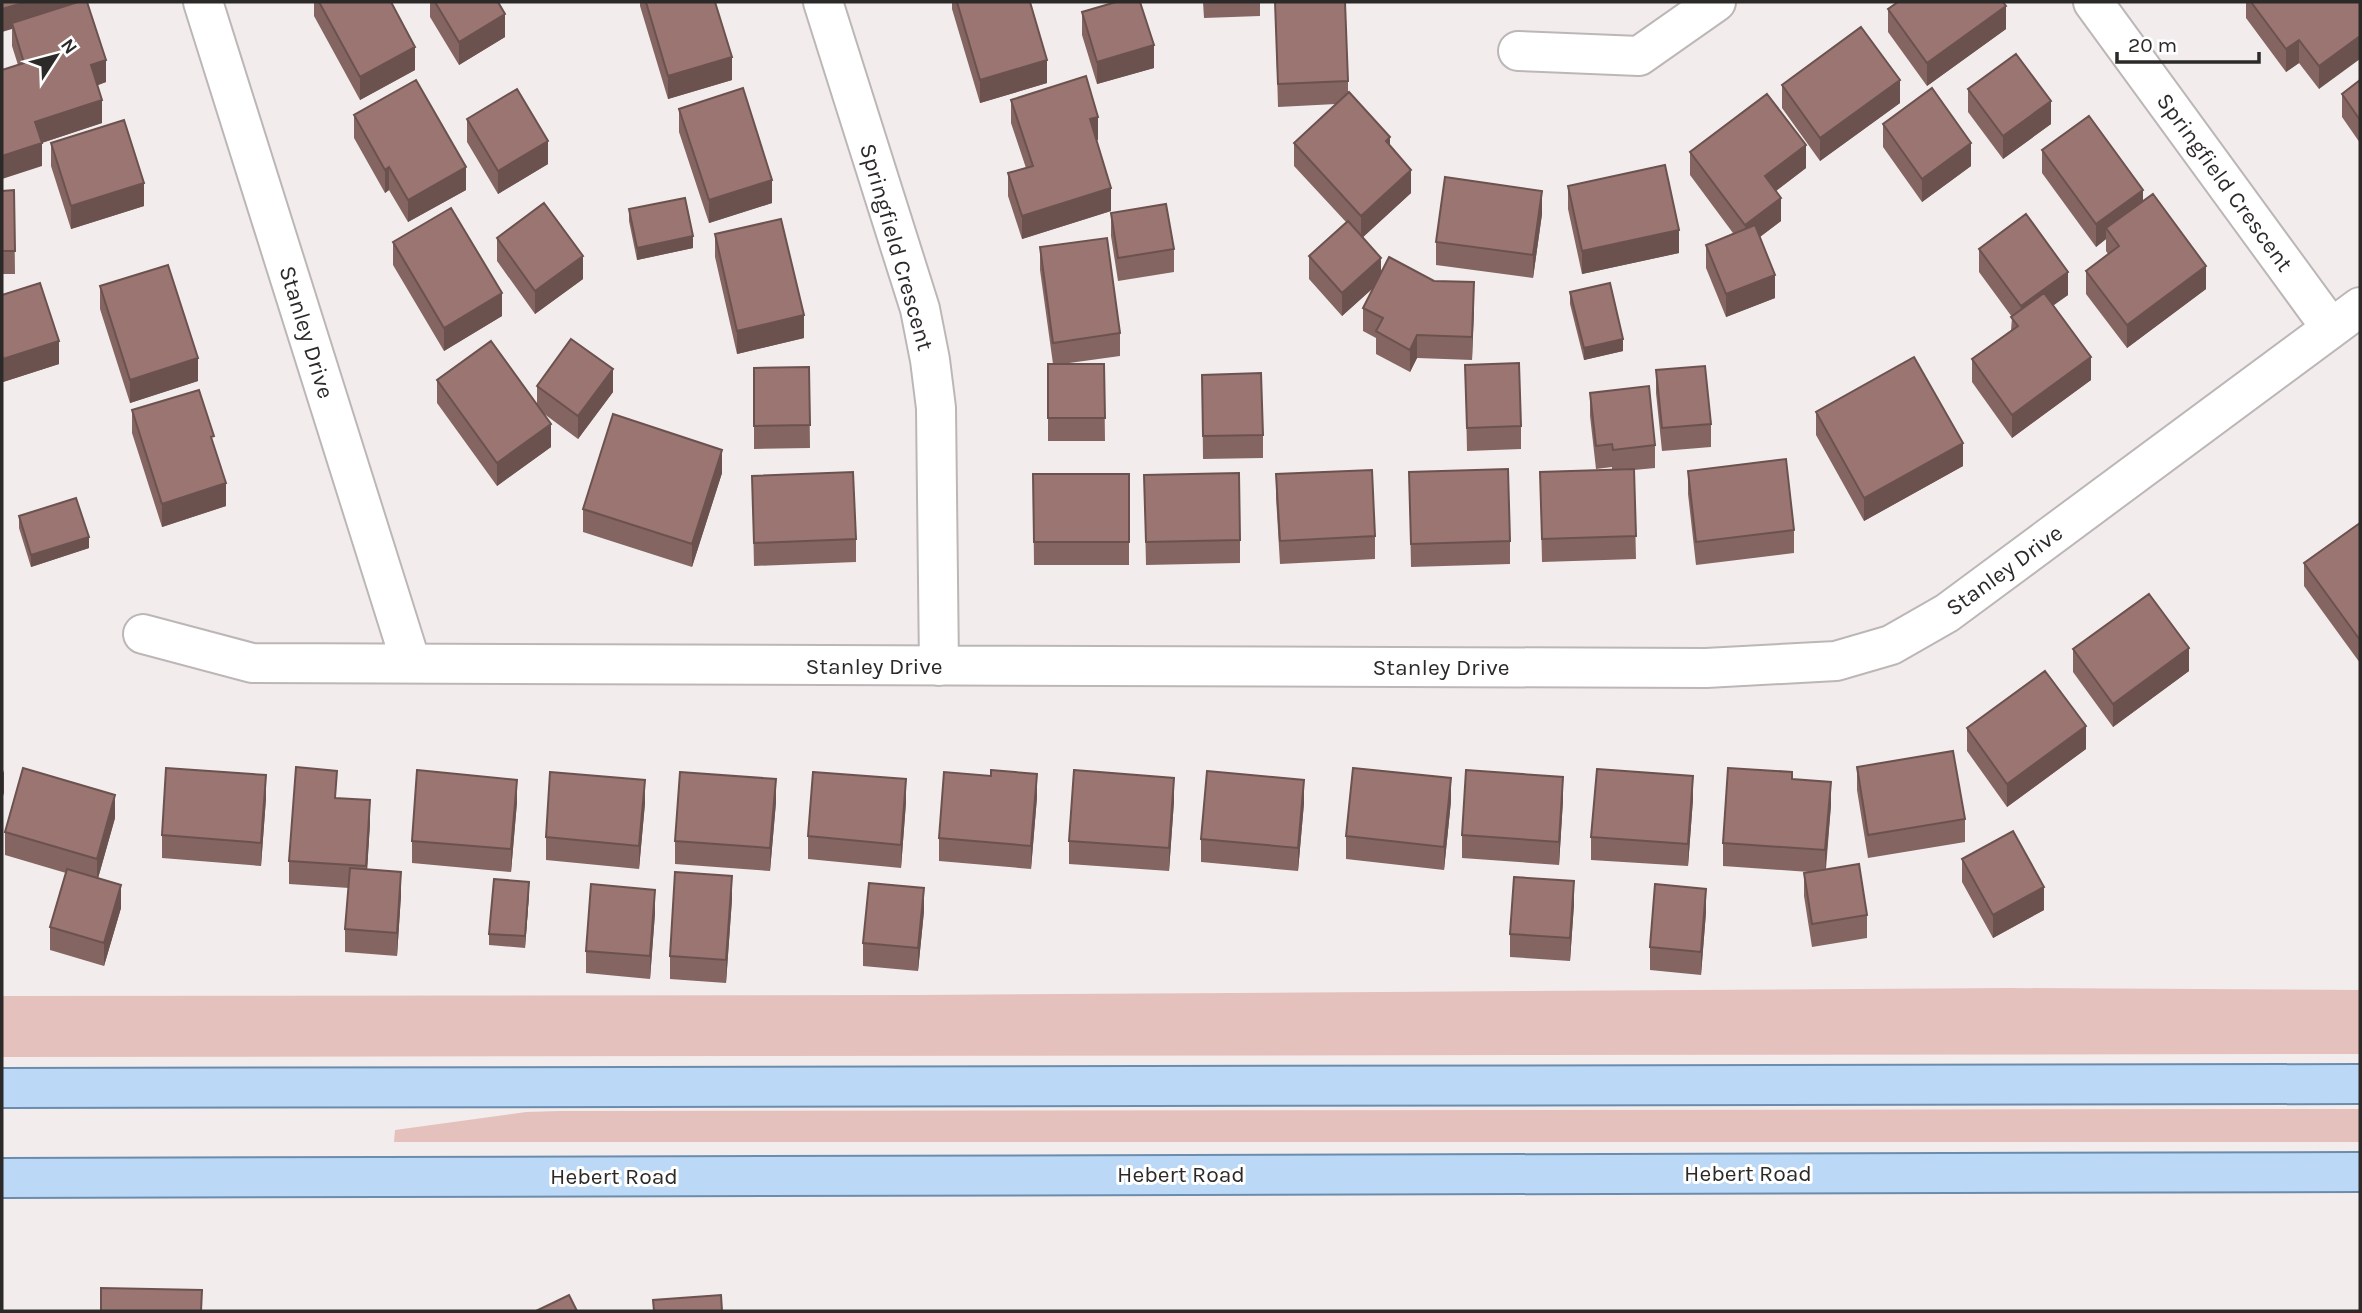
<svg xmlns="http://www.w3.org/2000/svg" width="2362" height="1313" font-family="Karla,sans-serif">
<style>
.green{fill:#e5c1bd}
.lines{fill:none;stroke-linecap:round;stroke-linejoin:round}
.minor-casing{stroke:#bcb7b6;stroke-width:42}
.major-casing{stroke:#6b8cac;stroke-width:42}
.minor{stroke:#fff;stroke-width:38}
.major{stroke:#bbd9f7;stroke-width:38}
.wall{fill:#846561}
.shaded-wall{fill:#6c524f}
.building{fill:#9a7571;stroke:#6c524f;stroke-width:2}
.labels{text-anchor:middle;stroke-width:6;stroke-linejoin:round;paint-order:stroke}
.street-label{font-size:23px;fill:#2c2a29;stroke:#fff}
</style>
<rect width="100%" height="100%" fill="#f2edec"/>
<path class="green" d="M2011,988L2360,990V1054L2,1057V996L918,995Z
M2360,1109V1142H394L395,1130L526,1112L559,1111Z"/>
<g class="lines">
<defs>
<path id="minor" d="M203,2L411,663
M823,2L920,309L930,360L936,408L939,666
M2093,2L2331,328
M1518,51L1639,56L1716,2
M143,634L252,663L1706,668L1836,661L1891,645L1947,613L2360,307"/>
<path id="major" d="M2,1088L2360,1084
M2,1178L2360,1172"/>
</defs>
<use href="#minor" class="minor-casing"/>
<use href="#major" class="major-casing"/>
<use href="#minor" class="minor"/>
<use href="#major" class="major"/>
</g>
<path class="wall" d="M2,2L106,82L97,85L102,123L42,143V166L18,65L12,46V29Z
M314,2H391L415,70L360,100L314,16Z
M430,2H498L505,37L459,65L430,17Z
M640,2H715L732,80L668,99L640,6Z
M952,2H1030L1047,83L980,103L952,9Z
M1203,2H1260V16L1204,18Z
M1275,2L1348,81V93L1390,147L1411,193L1363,237L1381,272L1474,305L1472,360L1417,358L1410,372L1376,354V338L1363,331V308L1373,288L1342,316L1309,279V256L1346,222L1294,166V143L1336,104L1278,107Z
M2246,2H2360L2319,89L2299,63L2286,72L2246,18Z
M1888,9L2006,29L1927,86L1888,32Z
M1082,12L1154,68L1097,84L1082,35Z
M2360,80V143L2342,117V94Z
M1782,85L1900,103L1820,161L1782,108Z
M1968,89L2051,124L2003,159L1968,112Z
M1011,100L1098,140H1097L1111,211L1022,239L1008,196V173L1026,168L1011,123Z
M679,109L772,203L709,223L679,132Z
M354,115L466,190L408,222L389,190L385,193L354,138Z
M467,119L548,164L498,194L467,142Z
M1883,124L1971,166L1922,202L1883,147Z
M51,143L144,206L71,229L51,166Z
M2042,150L2143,201L2206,289L2127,348L2086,294V271L2108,254L2106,251V239L2096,247L2042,173Z
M1690,152L1806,168L1776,191L1781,221L1760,237L1775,298L1726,317L1706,268V245L1733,233L1690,175Z
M1568,186L1679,253L1582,274L1568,209Z
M14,190L15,274H2V191Z
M629,209L693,248L637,260L629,221Z
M1111,213L1174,249V272L1118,281L1111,236Z
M1542,214L1533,278L1436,265V242Z
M715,234L804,338L737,354L715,257Z
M497,238L583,279L535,314L497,261Z
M393,242L502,316L444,351L393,265Z
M1040,247L1120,333V356L1062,364H1104L1105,441H1048V364H1053L1040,270Z
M1979,249L2068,295L2053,305L2091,380L2012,438L1972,382V359L2011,331L2012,317L1979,272Z
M100,286L198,381L130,403L100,309Z
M1570,292L1623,351L1584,360L1570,304Z
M2,295L59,364L3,382L2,378Z
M1465,365L1521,426V449L1467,451Z
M809,367L810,448L754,449V368Z
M1656,370L1711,424V447L1662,451L1656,393Z
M1202,375L1263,435V458L1203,459Z
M437,380L537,405V386L613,392L578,439L543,413L551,447L497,486L437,403Z
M1590,393L1655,445V468L1634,470L1636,559L1542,562L1540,472L1612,470V467L1596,469L1590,416Z
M132,410L214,445L226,506L162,527L132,433Z
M1816,412L1963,466L1864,521L1816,435Z
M1688,471L1794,530V553L1696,565L1688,494Z
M1409,472L1510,541V564L1411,567Z
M722,473L692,567L583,532V509Z
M1033,474H1129V565H1034Z
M1276,474L1375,536V559L1280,564L1276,497Z
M1144,475L1240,540V563L1146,565Z
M752,476L856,539V562L754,566Z
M19,516L89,548L31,567L19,528Z
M2360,523V663L2304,586V563Z
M2073,649L2189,671L2113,727L2073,672Z
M1967,728L2086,749L2007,807L1967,751Z
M1857,767L1965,819V842L1868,858L1857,790Z
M1792,780L1831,805L1826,869L1867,915V938L1812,947L1804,896V873L1809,872L1723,866V843Z
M1037,797L1031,869L939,861V838Z
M266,798L261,866L162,858V835Z
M337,798L370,823L367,869L401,895L397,956L345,952V929L349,888L289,884V861Z
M1693,799L1688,866L1591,860V837Z
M1563,800L1559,865L1462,858V835Z
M1174,801L1169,871L1069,864V841Z
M1451,801L1444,870L1346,859V836Z
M517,802L511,872L412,863V841Z
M776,802L770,871L675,864V841Z
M906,802L901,868L808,859V836Z
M645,803L639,869L546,860V837Z
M1304,803L1298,871L1201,862V839Z
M115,818L98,878L121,908L104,966L50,950V927L66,873L5,855V832Z
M1962,859L2044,910L1993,938L1962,882Z
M529,894L525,948L489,945V934Z
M732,899L726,983L670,979V956Z
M1574,904L1570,961L1510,957V934Z
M924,911L918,971L863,966V943Z
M1706,912L1701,975L1650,970V947Z
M655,913L650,979L586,973V951Z"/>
<path class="shaded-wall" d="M26,2H80L12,23V29L2,32V9Z
M2006,6V29L1927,86V63Z
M505,14V37L459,65V42Z
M2360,36V59L2319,89V66Z
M2299,40V63L2286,72V49Z
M1154,45V68L1097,84V62Z
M415,47V70L360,100V77Z
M732,57V80L668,99V76Z
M106,60V82L91,88V65Z
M1047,60V83L980,103V80Z
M1900,80V103L1820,161V138Z
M102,100V123L35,145V122Z
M2051,101V124L2003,159V136Z
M1098,117V140L1090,142V119Z
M1390,137V160L1386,141Z
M548,141V164L498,194V171Z
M42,143V166L2,179V156Z
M1971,143V166L1922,202V179Z
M1806,145V168L1765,199V176Z
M389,167V190L385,193V170Z
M466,167V190L408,222V200Z
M1411,170V193L1361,239V216Z
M772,180V203L709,223V200Z
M144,183V206L71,229V206Z
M1111,188V211L1022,239V216Z
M2143,190V213L2106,228V239L2096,247V224Z
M1542,191V214L1533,278V255Z
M1781,198V221L1745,248V225Z
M1679,230V253L1582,274V251Z
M693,236V248L637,260V248Z
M583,256V279L535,314V291Z
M1381,258V281L1342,316V293Z
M2206,266V289L2127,348V325Z
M2068,272V295L2021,329V306Z
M1775,275V298L1726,317V294Z
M1474,282V305L1472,360V337Z
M502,293V316L444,351V328Z
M804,315V338L737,354V331Z
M1417,335V358L1410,372V350Z
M1623,339V351L1584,360V348Z
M59,341V364L3,382V359Z
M2091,357V380L2012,438V415Z
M198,358V381L130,403V380Z
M613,369V392L578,439V416Z
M551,424V447L497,486V463Z
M1963,443V466L1864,521V498Z
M722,450V473L692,567V544Z
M226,483V506L162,527V504Z
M89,537V548L31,567V555Z
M2189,648V671L2113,727V704Z
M2086,726V749L2007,807V784Z
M4,770V793L2,799V776Z
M1037,774V797L1031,869V846Z
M266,775V798L261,866V843Z
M1693,776V799L1688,866V844Z
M1563,777V800L1559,865V842Z
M1174,778V801L1169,871V848Z
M1451,778V801L1444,870V847Z
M776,779V802L770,871V848Z
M906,779V802L901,868V845Z
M517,780V802L511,872V849Z
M645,780V803L639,869V846Z
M1304,780V803L1298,871V848Z
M1831,782V805L1825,873V850Z
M115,795V818L97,882V859Z
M370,800V823L366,889V866Z
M401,872V895L397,956V933Z
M732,876V899L726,983V960Z
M1574,881V904L1570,961V938Z
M529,882V894L525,948V936Z
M121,885V908L104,966V943Z
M2044,887V910L1993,938V915Z
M924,888V911L918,971V948Z
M1706,889V912L1701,975V952Z
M655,890V913L650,979V956Z"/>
<path class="building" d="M2,2H26L2,9Z
M78,2H87L106,60L91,65L102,100L35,122L42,143L2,156V70L24,63L12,23Z
M319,2H391L415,47L360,77Z
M435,2H498L505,14L459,42Z
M646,2H715L732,57L668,76Z
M957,2H1030L1047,60L980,80Z
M1116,2H1140L1154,45L1097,62L1082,12Z
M1275,2H1345L1348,81L1278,84Z
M1898,2H2003L2006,6L1927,63L1888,9Z
M2251,2H2360V36L2319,66L2299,40L2286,49Z
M1861,27L1900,80L1820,138L1782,85Z
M2016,54L2051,101L2003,136L1968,89Z
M1086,76L1098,117L1090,119L1111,188L1022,216L1008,173L1033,166L1011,100Z
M416,80L466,167L408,200L389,167L385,170L354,115Z
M2360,80V120L2342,94Z
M743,88L772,180L709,200L679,109Z
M1932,88L1971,143L1922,179L1883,124Z
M517,89L548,141L498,171L467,119Z
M1349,92L1390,137L1386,141L1411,170L1361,216L1294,143Z
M1767,94L1806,145L1765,176L1781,198L1745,225L1690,152Z
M2089,116L2143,190L2096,224L2042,150Z
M124,120L144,183L71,206L51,143Z
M1665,165L1679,230L1582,251L1568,186Z
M1445,177L1542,191L1533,255L1436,242Z
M14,190L15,251H2V191Z
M2153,194L2206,266L2127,325L2086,271L2119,246L2106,228Z
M685,198L693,236L637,248L629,209Z
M544,203L583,256L535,291L497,238Z
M1166,204L1174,249L1118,258L1111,213Z
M451,208L502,293L444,328L393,242Z
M2026,214L2068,272L2021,306L1979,249Z
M781,219L804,315L737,331L715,234Z
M1348,221L1381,258L1342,293L1309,256Z
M1755,225L1775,275L1726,294L1706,245Z
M1107,238L1120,333L1053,343L1040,247Z
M1389,257L1434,281L1474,282L1472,337L1417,335L1410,350L1376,331L1383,318L1363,308Z
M168,265L198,358L130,380L100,286Z
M40,283L59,341L3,359L2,355V295Z
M1610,283L1623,339L1584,348L1570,292Z
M2044,293L2091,357L2012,415L1972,359L2018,326L2011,317Z
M571,339L613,369L578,416L537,386Z
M491,341L551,424L497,463L437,380Z
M1914,357L1963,443L1864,498L1816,412Z
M1519,363L1521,426L1467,428L1465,365Z
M1048,364H1104L1105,418H1048Z
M1705,366L1711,424L1662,428L1656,370Z
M809,367L810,425L754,426V368Z
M1261,373L1263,435L1203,436L1202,375Z
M1649,386L1655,445L1613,450L1612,444L1596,446L1590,393Z
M199,390L214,436L211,437L226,483L162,504L132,410Z
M613,414L722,450L692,544L583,509Z
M1786,459L1794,530L1696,542L1688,471Z
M1508,469L1510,541L1411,544L1409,472Z
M1634,469L1636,536L1542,539L1540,472Z
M1372,470L1375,536L1280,541L1276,474Z
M853,472L856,539L754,543L752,476Z
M1239,473L1240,540L1146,542L1144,475Z
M1033,474H1129V542H1034Z
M76,498L89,537L31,555L19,516Z
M2360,523V640L2304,563Z
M2149,594L2189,648L2113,704L2073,649Z
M2045,671L2086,726L2007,784L1967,728Z
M1953,751L1965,819L1868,835L1857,767Z
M296,767L337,771L335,798L370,800L366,866L289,861Z
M23,768L115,795L97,859L5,832Z
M166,768L266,775L261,843L162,835Z
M1353,768L1451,778L1444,847L1346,836Z
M1728,768L1792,772V779L1831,782L1825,850L1723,843Z
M1597,769L1693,776L1688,844L1591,837Z
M417,770L517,780L511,849L412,841Z
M991,770L1037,774L1031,846L939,838L944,772L991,776Z
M1074,770L1174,778L1169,848L1069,841Z
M1466,770L1563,777L1559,842L1462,835Z
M1207,771L1304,780L1298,848L1201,839Z
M550,772L645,780L639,846L546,837Z
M680,772L776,779L770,848L675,841Z
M813,772L906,779L901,845L808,836Z
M2013,831L2044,887L1993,915L1962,859Z
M1859,864L1867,915L1812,924L1804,873Z
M350,868L401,872L397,933L345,929Z
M67,869L121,885L104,943L50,927Z
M675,872L732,876L726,960L670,956Z
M1514,877L1574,881L1570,938L1510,934Z
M494,879L529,882L525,936L489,934Z
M869,883L924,888L918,948L863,943Z
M591,884L655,890L650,956L586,951Z
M1655,884L1706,889L1701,952L1650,947Z
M101,1288L202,1290L201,1311H101Z
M569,1295L577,1311H536Z
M721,1295L722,1311H654L653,1300Z"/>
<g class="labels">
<g class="street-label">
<text transform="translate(2225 182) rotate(54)" y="8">Springfield Crescent</text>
<text transform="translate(897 247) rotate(74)" y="8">Springfield Crescent</text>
<text transform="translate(307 332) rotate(73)" y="8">Stanley Drive</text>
<text transform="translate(2004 570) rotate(-36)" y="8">Stanley Drive</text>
<text x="874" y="674">Stanley Drive</text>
<text x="1441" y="675">Stanley Drive</text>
<text x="1748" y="1181">Hebert Road</text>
<text x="1181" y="1182">Hebert Road</text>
<text x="614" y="1184">Hebert Road</text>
</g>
</g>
<rect width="2362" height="1313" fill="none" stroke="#2c2a29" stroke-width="7"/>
<g transform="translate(56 56) rotate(54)" stroke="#ffffff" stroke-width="5" paint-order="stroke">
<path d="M0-5L12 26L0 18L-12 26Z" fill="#2c2a29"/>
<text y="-10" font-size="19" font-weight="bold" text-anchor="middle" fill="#2c2a29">N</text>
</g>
<path d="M2117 52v10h142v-10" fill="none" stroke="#2c2a29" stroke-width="3.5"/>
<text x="2128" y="52" font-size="21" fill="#2c2a29" stroke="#ffffff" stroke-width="5" paint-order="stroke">20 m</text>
</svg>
